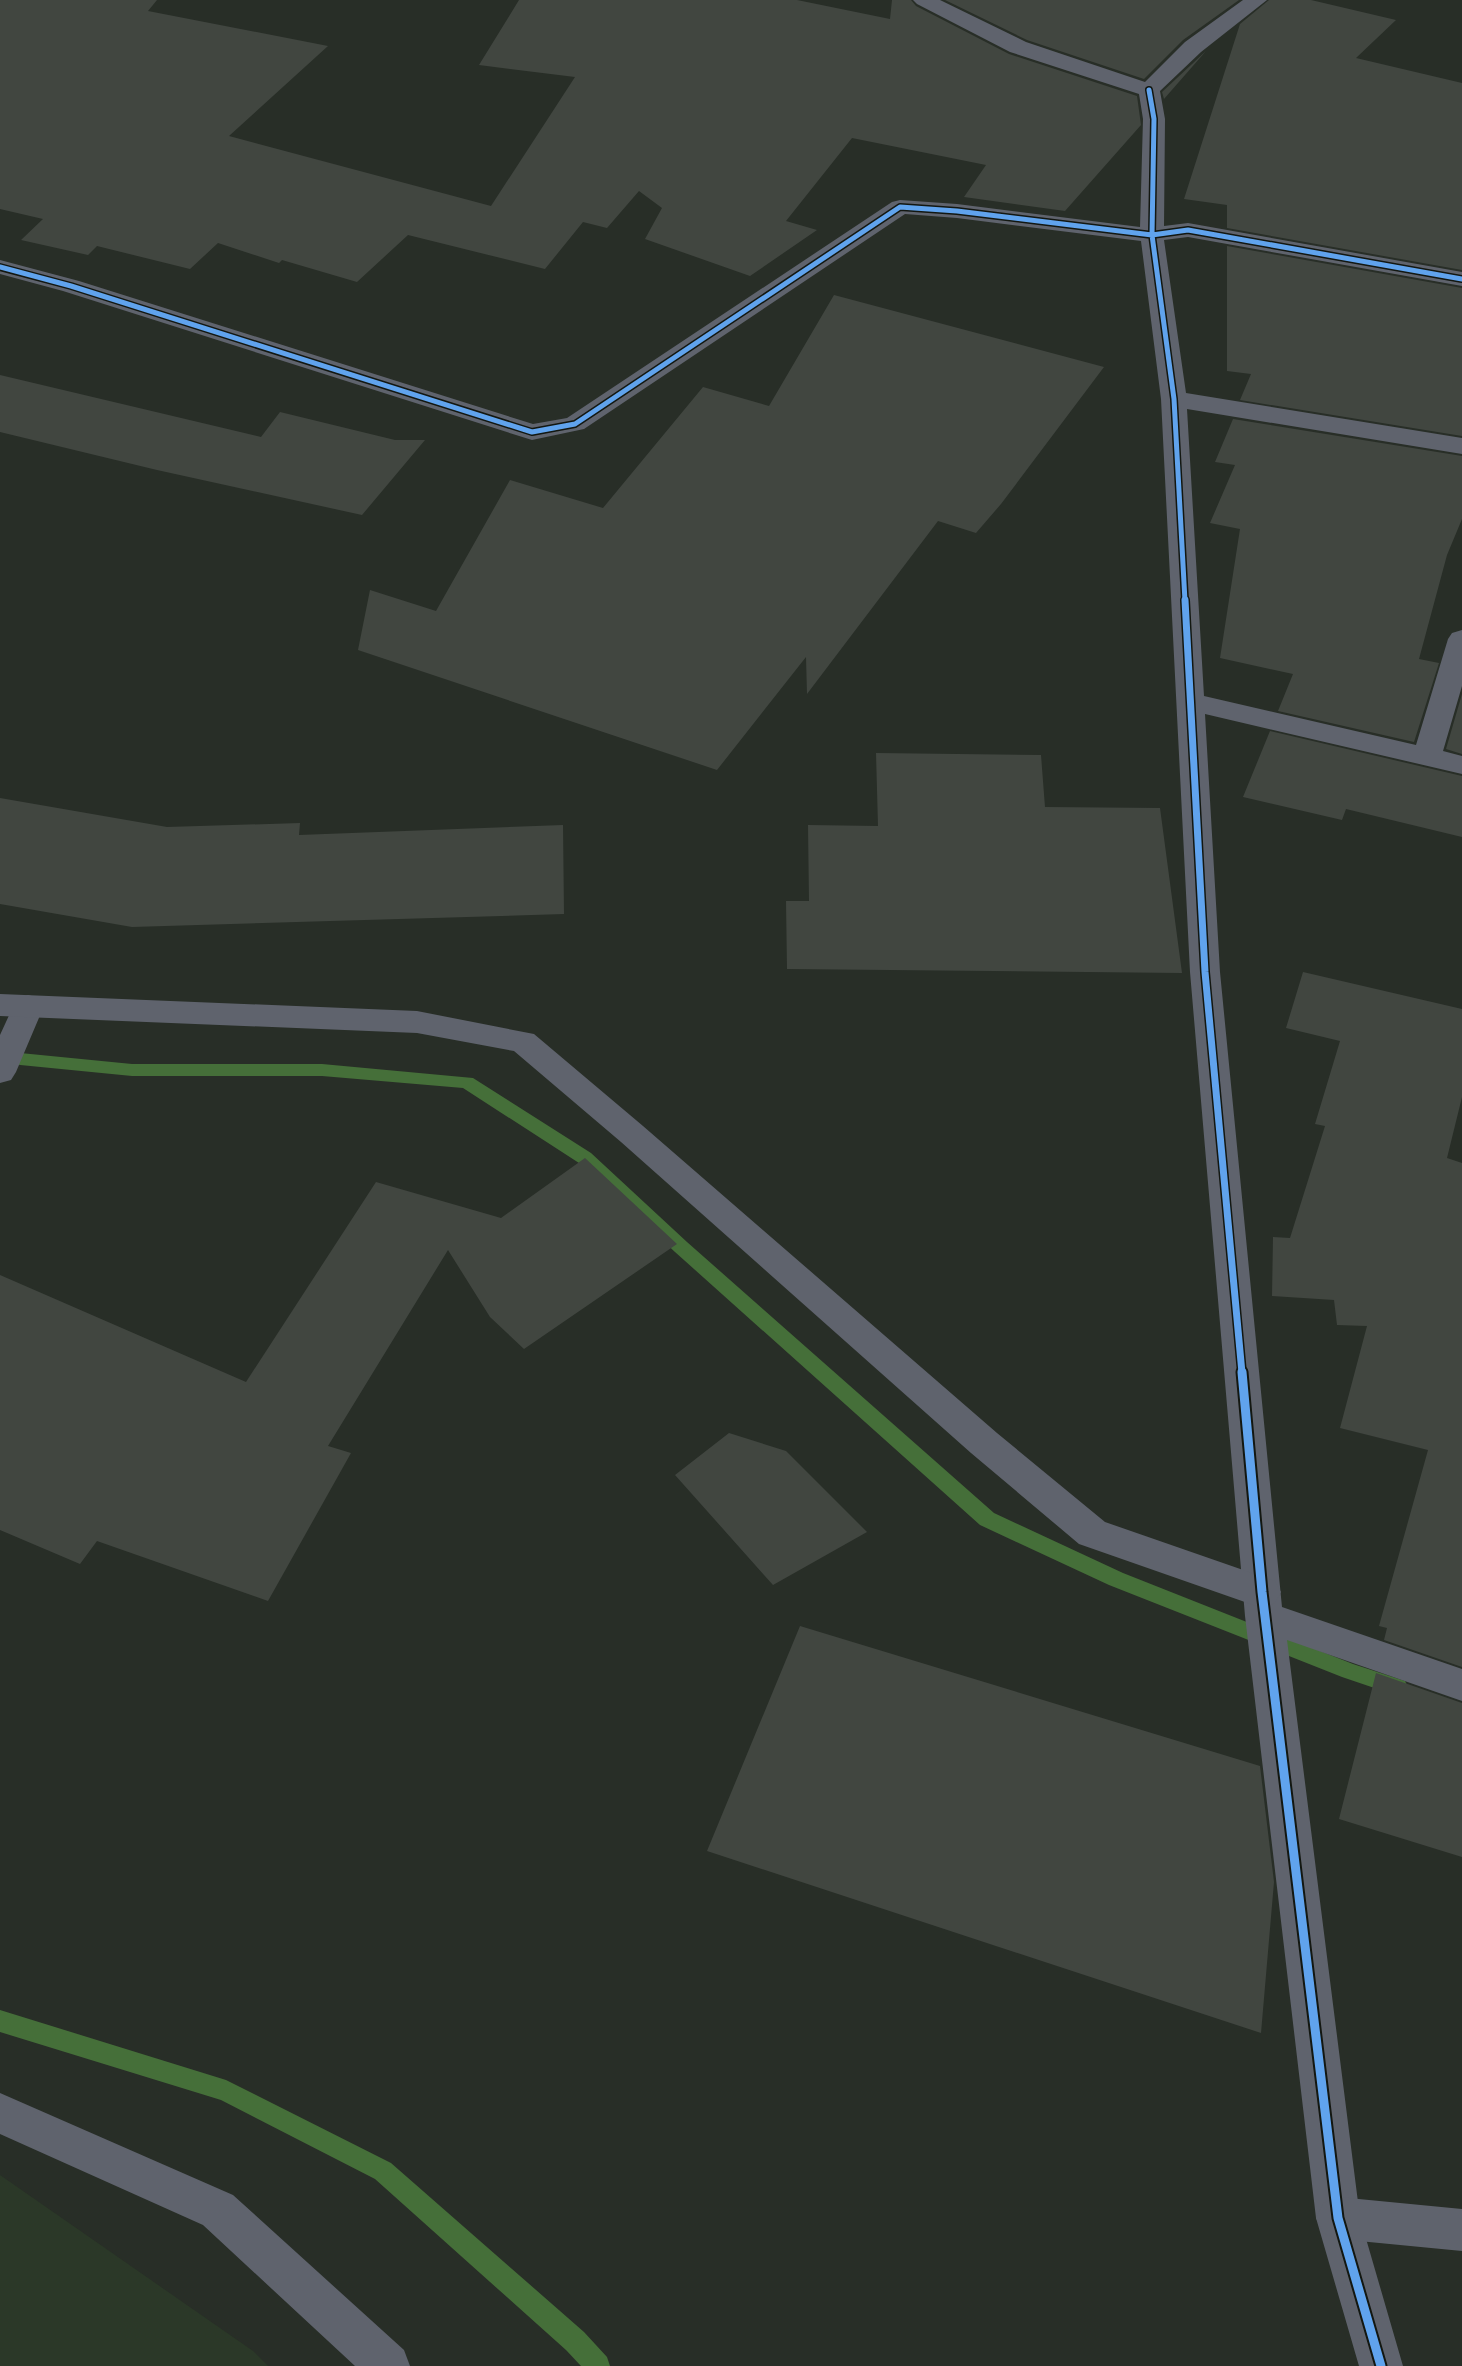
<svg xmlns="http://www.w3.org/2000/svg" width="1462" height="2366" font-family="Rubik,sans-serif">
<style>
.built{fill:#2b3828}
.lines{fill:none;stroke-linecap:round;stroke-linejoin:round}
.stream{fill:#456f39;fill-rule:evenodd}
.building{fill:#414640}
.minor{fill:#5f636d;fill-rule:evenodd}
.tertiary{fill:#5f636d;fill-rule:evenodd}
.cycleway-far2-casing{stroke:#131711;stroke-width:8}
.cycleway-far1-casing{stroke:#131711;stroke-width:10}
.cycleway-casing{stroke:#131711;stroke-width:13}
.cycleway-far2{stroke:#60a3ed;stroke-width:5}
.cycleway-far1{stroke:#60a3ed;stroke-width:7}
.cycleway{stroke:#60a3ed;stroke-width:9}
</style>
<rect width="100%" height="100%" fill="#282e27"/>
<path class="built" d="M0,2175L253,2351L268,2366H0Z"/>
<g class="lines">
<path class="stream" d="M0,1051L132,1064H322L473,1078L591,1153L687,1242L994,1513L1123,1573L1353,1664L1405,1681L1408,1687L1405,1693L1398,1696L1342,1677L1109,1585L980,1525L675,1252L579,1163L463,1088L322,1076H132L0,1063Z
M0,2010L226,2080L391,2163L584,2332L607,2357L610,2366H581L566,2350L375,2179L221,2100L0,2032Z"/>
</g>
<path class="building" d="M0,0H157L148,11L328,46L229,136L491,206L575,77L479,65L519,0H797L890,19L892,0H911L916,6L1009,54L1137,96L1141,125L1065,211L964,197L986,165L852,138L786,221L817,230L750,276L645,239L662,208L639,191L607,228L583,222L545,269L408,235L357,282L282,260L279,263L218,243L190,269L97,246L88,255L21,240L43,219L0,209Z
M945,0H1239L1183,40L1144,79L1027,40Z
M1269,0H1311L1396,20L1356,58L1462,83V270L1227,228V205L1184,199L1240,24Z
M1206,51L1164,99L1162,92Z
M1227,246L1462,288V436L1240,400L1251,374L1227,371Z
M834,295L1104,367L1001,504L976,533L938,521L807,694L806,657L717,770L358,650L370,590L436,611L510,480L603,508L703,387L769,406Z
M0,375L261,437L280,412L395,440H425L362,515L157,470L0,432Z
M1233,419L1462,456V519L1447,555L1419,659L1439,663L1414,742L1278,711L1293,674L1220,658L1240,529L1210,523L1235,465L1215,462Z
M1462,694V754L1446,749Z
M1270,731L1462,776V837L1346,809L1342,820L1243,797Z
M876,753L1041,755L1045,807L1160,808L1182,973L787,969L786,901H809L808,825L878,826Z
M0,798L167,827L300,823L299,835L563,825L564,914L132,927L0,904Z
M1303,972L1462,1009V1097L1447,1158L1462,1163V1667L1384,1640L1387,1628L1379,1626L1428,1450L1340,1428L1367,1326L1337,1325L1334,1300L1272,1296L1273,1237L1290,1238L1325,1126L1315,1124L1340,1041L1286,1028Z
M585,1158L677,1244L524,1349L490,1317L448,1250L328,1446L351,1453L268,1601L97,1541L80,1564L0,1530V1275L246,1382L376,1182L501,1218Z
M729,1433L786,1451L867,1532L773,1585L675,1475Z
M800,1626L1260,1766L1274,1882L1261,2033L707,1851Z
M1376,1673L1462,1703V1857L1339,1819Z"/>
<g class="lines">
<path class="minor" d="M913,0H940L1026,42L1145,82L1185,42L1243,0H1267L1201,52L1160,91L1165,119L1164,226L1188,223L1462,272V286L1188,237L1164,240L1186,393L1462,438V454L1187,409L1204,696L1416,745L1448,639L1452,633L1462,630V686L1443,751L1462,756V774L1205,714L1220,972L1282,1607L1462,1669V1701L1287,1640L1360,2218L1403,2366H1359L1316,2218L1245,1616L1190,972L1161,399L1141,241L957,218L905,214L584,429L532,440L63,291L0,274V260L79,281L533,424L567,418L892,202L900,200L957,204L1140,227L1143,119L1139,94L1010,52L917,4Z
M28,995L39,998L44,1006L16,1072L11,1080L0,1083V1035L17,998Z
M0,2093L233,2195L404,2350L410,2366H355L203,2225L0,2134Z"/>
<path class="tertiary" d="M0,994L417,1011L534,1034L643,1126L997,1433L1105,1522L1275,1581L1281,1592L1275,1603L1262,1608L1079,1544L971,1453L621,1142L514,1051L417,1033L0,1016Z
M1338,2197L1462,2209V2251L1338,2239L1323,2233L1316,2218L1323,2203Z"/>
<defs>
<path id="cycleway-far2" d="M1149,90L1154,119L1152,235L1174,399L1185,601
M0,267L71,286L532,432L575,424L900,207L957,211L1152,235L1188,230L1462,279"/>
<path id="cycleway-far1" d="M1185,600L1205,972L1242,1373"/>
<path id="cycleway" d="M1242,1372L1262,1592L1338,2218L1381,2366"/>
</defs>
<use href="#cycleway-far2" class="cycleway-far2-casing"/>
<use href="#cycleway-far1" class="cycleway-far1-casing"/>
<use href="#cycleway" class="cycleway-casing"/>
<use href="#cycleway-far2" class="cycleway-far2"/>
<use href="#cycleway-far1" class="cycleway-far1"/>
<use href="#cycleway" class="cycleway"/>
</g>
</svg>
